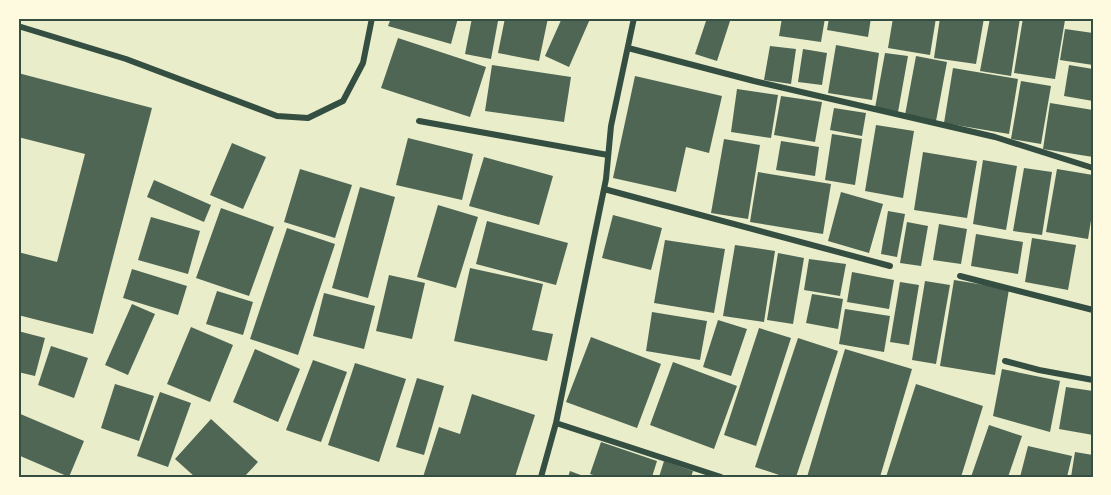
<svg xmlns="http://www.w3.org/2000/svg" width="1111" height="495" font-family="Ubuntu,sans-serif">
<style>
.building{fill:#4f6655}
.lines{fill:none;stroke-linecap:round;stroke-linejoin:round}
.minor{stroke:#344e41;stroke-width:6}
.neatline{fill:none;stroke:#344e41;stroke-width:2}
</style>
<rect width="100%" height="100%" fill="#e9edc9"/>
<path class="building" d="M391,18H458L451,44L388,26Z
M472,18L498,21L491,59L465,54Z
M505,18H548L539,61L498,53Z
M562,18L590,19L569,67L545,56Z
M707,18H731L717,61L695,54Z
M782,18H825L821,42L779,36Z
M829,18H871L868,37L827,30Z
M893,18H936L930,55L888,48Z
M940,18H984L976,64L934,58Z
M990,18H1020L1011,76L980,71Z
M1023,18L1065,20L1055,79L1014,73Z
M1065,29L1093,33V65L1060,60Z
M398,38L486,67L470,117L381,88Z
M836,45L879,53L872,100L828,93Z
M770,46L796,49L791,84L764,80Z
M803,49L827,53L822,85L798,82Z
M885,53L908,56L898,112L875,108Z
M916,56L947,62L936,121L905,115Z
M492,65L571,77L564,122L485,111Z
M1069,65L1093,69V101L1064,96Z
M953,68L1018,79L1009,134L944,123Z
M18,73L152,108L93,334L18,315V252L57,262L85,154L18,137Z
M635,76L722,96L709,153L686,147L676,192L613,178Z
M1021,81L1051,86L1041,144L1011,139Z
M737,89L778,95L771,138L731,132Z
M781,96L822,102L815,142L774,135Z
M1050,103L1093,110V157L1043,149Z
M834,108L866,113L862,136L830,130Z
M876,125L914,131L903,198L865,191Z
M832,134L862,139L855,185L825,180Z
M408,138L473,154L462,200L396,185Z
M724,139L760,145L748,219L711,213Z
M781,141L819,147L815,176L776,170Z
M232,143L266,157L243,209L210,195Z
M923,152L977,161L967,218L914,210Z
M484,157L553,176L539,225L469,206Z
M983,160L1017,166L1006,230L973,224Z
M1024,168L1052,172L1042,235L1013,231Z
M300,169L352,185L335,238L284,222Z
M1057,169L1093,175V208L1088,239L1046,232Z
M758,172L831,184L823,234L750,222Z
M154,180L211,205L204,222L147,197Z
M360,187L395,197L368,298L332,288Z
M841,192L883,204L869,253L828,241Z
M438,205L478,217L456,288L417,277Z
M221,208L274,227L249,296L196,278Z
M888,211L905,214L897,257L881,254Z
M613,215L662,228L651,270L602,258Z
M151,217L200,231L188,274L138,260Z
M487,221L568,243L556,285L476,264Z
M907,222L928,226L921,266L900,263Z
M939,224L967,229L961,264L933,260Z
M287,228L335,244L298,355L250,339Z
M976,234L1023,242L1018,274L971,266Z
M1032,238L1076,245L1068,290L1025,282Z
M665,240L725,249L714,313L654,303Z
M735,245L775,251L764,322L723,316Z
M778,253L804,258L793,324L767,320Z
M809,259L846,264L840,296L804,290Z
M470,268L543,284L532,330L553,334L547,361L454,341Z
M132,269L187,286L178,315L123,298Z
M852,272L894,280L889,309L847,302Z
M389,275L425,283L412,339L376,331Z
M954,280L1009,289L995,375L940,366Z
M925,281L950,285L936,364L912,360Z
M900,282L919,285L909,345L890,342Z
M217,291L253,302L243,335L206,324Z
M324,293L375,306L364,349L313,336Z
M812,294L843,299L838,329L806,323Z
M132,304L155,314L128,375L105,365Z
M845,309L890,316L884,352L839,344Z
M652,312L707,321L700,360L646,351Z
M718,320L747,329L731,376L703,367Z
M191,327L233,345L210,402L167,384Z
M759,328L791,338L756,446L724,435Z
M18,331L45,338L35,376L18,372Z
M591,337L661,364L637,428L566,402Z
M798,338L838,351L796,477H785L755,467Z
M51,346L88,358L74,398L38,385Z
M255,349L300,369L278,422L233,402Z
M845,349L912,369L880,477H807Z
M313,360L347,372L321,442L286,430Z
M673,362L737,386L714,449L650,425Z
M355,363L406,379L379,462L328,445Z
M1002,369L1060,381L1050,432L993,416Z
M417,378L444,386L424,455L396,447Z
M115,384L154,396L139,441L101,428Z
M916,384L983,406L961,477H886Z
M1066,387L1093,391V435L1059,429Z
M160,392L191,403L168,467L137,456Z
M472,394L535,415L515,477H423L439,427L460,434Z
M18,413L84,441L69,477L18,455Z
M211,419L258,462L244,477H195L175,459Z
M989,425L1022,436L1008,477H971Z
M601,442L657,461L652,477H600L590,474Z
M1028,446L1072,456L1067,477H1020Z
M1075,452L1093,455V477H1071Z
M664,461L693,471L691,477H659Z
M570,471L586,477H568Z"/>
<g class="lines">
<path class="minor" d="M18,26L126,59L277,116L308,118L343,101L363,63L372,18
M628,48L754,81L995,137L1093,168
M419,121L608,155
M604,189L890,266
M960,276L1093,310
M1005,361L1039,370L1093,380
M556,423L721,477
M541,477L556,423L606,179L611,126L634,18"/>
</g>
<rect width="1111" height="495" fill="none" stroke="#fefae0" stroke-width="39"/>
<rect x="20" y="20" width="1072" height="456" class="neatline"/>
</svg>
